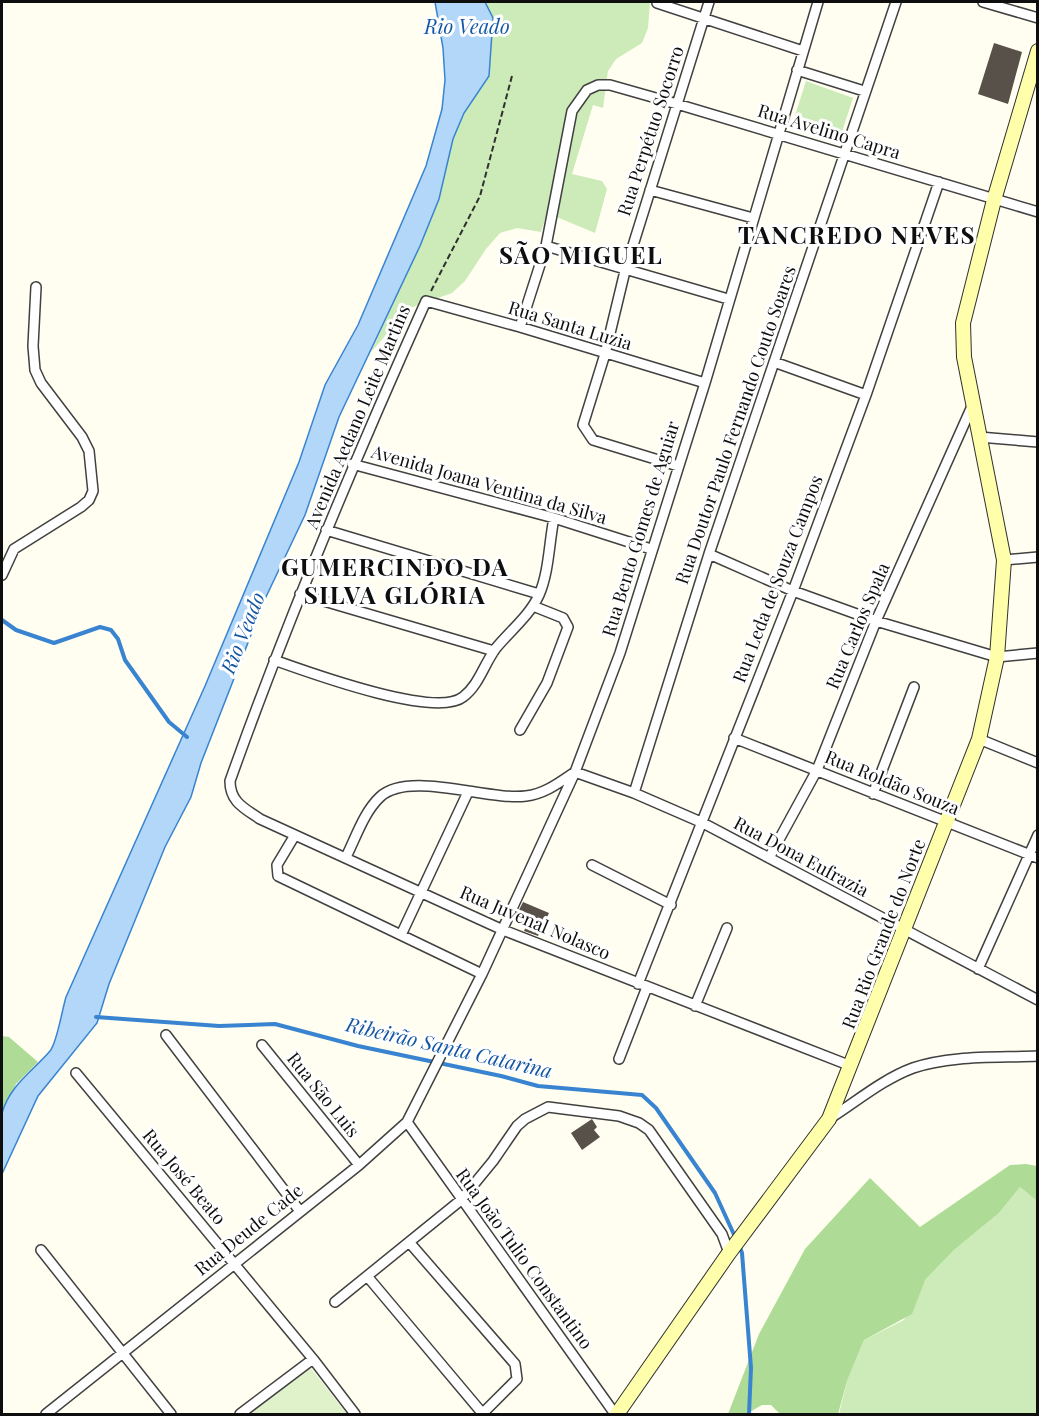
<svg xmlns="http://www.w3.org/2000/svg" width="1039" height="1416" font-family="'Playfair Display',serif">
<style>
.green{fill:#cdebb8}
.forest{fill:#aedc97}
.pitch{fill:#e0f2ca}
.water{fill:#b3d7f8;stroke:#3884d1;stroke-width:1.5}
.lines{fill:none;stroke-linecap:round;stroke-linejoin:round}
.stream{stroke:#3884d1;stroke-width:4}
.building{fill:#57514a}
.minor-casing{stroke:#414141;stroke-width:12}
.secondary-casing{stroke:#303030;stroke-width:16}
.path{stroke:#303030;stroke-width:2;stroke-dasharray:6 3;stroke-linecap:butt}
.minor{stroke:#fff;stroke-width:9}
.secondary{stroke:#ffffab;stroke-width:14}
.labels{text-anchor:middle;stroke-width:6;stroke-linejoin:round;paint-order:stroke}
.street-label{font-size:18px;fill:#0e0e0e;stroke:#fff}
.water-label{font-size:20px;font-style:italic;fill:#1356a4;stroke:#fff}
.district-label{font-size:24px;font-weight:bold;letter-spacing:1.5px;fill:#0e0e0e;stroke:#fff}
</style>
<rect width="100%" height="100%" fill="#fffef0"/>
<path class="green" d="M485,2H650L648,28L642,43L616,59L608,71L603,108L593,105L572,174L602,181L607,189L595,233L547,213L541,232L517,228L500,233L486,249L465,281L452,293L410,308L371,352L439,199L453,139L464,113L489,76L493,18Z
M806,81L853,98L839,141L792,125Z
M1020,1187L1037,1201V1414H839L847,1381L864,1340L904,1320L925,1280L954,1250L999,1213Z"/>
<path class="forest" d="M2,1036L9,1037L38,1062L16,1084L2,1113Z
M1026,1164L1037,1166V1201L1020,1187L999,1213L954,1250L925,1280L912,1314L864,1340L847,1381L838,1414H780L771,1405H762L746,1414H728L759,1334L805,1249L870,1178L920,1227L1010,1165Z"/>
<path class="pitch" d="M310,1367L347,1414H248Z"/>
<path class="water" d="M435,2H485L493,18L489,76L464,113L453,139L439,199L420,246L339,417L305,515L265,599L201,763L191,797L165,847L109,984L97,1023L38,1096L2,1174V1113C10,1085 32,1072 50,1051C57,1043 62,1010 66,997L205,686L299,462L325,385L358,325L426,166L442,109L445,80L443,48Z"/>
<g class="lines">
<path class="stream" d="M2,620L16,630L54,643L100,627L111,630L118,639L125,660L169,722L187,737
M96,1017L219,1026L275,1024L358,1046L501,1076L538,1086L642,1095L656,1108L715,1193L736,1239
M739,1245L742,1253L751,1368L749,1414"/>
</g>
<path class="building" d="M994,43L1022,52L1008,104L978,94Z
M523,902L549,913L538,936L524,931L527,924L515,918Z
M592,1119L597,1127L594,1130L600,1137L582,1150L571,1133Z"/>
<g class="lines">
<defs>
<path id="minor" d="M983,2L1038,18
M657,3L803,51
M797,70L864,91
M650,190L753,218
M546,246L728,299
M520,327L546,246L572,111L587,90L598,85H610L677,104L1038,212
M774,362L866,395
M705,383L520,327L426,301C355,459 288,618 230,781C230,802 244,808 260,819L503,930L851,1066
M979,437L1038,442
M352,464L554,518L651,549
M678,466L593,440L583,425L605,354L625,271L709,2
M326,530L539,594
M709,554L793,591L876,621L997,657L1038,653
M1004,560L1038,557
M2,575L14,549L81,507L89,500L93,491L89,451L82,437L41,383L35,370L33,346L36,287
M300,594L494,651
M274,660C308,672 435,719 463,697C479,685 484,664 496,648C510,631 530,615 539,595C549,572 549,543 554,518
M520,730L547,683L568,627L563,618L533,606
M734,738L1038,858
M979,739L1038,763
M634,793L709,554L896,2
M873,794L914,687
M295,835L277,865L278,876L482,974
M346,857C356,837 364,812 380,797C409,770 488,801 526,796C545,794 560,782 575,772L634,793L703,823L1038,1000
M769,858L817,770L876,621L973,404
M592,865L671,905
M401,935L468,792
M978,969L1038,835
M638,984L793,591L866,395L939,182
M695,1006L727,928
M166,1035L299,1210
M262,1045L359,1165
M619,1059L647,987
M76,1073L313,1359L355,1414
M829,1119C856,1102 883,1079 913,1068C951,1055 997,1058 1038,1056
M407,1122L615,1414
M409,1242L515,1364L517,1379L482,1414
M41,1250L171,1414
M367,1276L483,1414
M335,1302L461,1200L493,1161L517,1126L525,1119L548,1107L619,1116L639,1123L649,1130L722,1234L729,1253
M46,1414L359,1165L407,1122L482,974L575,772L620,653L705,383L818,2
M240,1414L313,1359"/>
<path id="secondary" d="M617,1414L729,1253L829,1119L979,739L997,657L1004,560L964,357L963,323L994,200L1038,51"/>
</defs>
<use href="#minor" class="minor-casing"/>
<use href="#secondary" class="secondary-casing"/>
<path class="path" d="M431,291L480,196L512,76"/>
<use href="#minor" class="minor"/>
<use href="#secondary" class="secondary"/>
</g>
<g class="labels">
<g class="street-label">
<text transform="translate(651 131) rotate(-72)" y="6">Rua Perpétuo Socorro</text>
<text transform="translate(829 132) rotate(17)" y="6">Rua Avelino Capra</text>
<text transform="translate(570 326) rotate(17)" y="6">Rua Santa Luzia</text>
<text transform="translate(358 417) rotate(-67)" y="6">Avenida Aedano Leite Martins</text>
<text transform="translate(736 425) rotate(-71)" y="6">Rua Doutor Paulo Fernando Couto Soares</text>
<text transform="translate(489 485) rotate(16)" y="6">Avenida Joana Ventina da Silva</text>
<text transform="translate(641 529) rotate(-73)" y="6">Rua Bento Gomes de Aguiar</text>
<text transform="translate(778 579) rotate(-69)" y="6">Rua Leda de Souza Campos</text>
<text transform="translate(858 626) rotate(-67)" y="6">Rua Carlos Spala</text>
<text transform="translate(892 783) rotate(22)" y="6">Rua Roldão Souza</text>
<text transform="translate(801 857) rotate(28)" y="6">Rua Dona Eufrazia</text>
<text transform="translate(535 923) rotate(23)" y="6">Rua Juvenal Nolasco</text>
<text transform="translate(884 934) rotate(-69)" y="6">Rua Rio Grande do Norte</text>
<text transform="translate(323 1095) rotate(51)" y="6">Rua São Luis</text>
<text transform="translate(184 1177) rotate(50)" y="6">Rua José Beato</text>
<text transform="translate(249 1230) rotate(-39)" y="6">Rua Deude Cade</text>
<text transform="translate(524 1259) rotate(54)" y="6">Rua João Tulio Constantino</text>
</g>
<g class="water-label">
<text x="467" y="34">Rio Veado</text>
<text transform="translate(243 633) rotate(-68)" y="7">Rio Veado</text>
<text transform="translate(449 1048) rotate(13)" y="7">Ribeirão Santa Catarina</text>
</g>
<g class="district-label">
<text x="857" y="244">TANCREDO NEVES</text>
<text x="581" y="264">SÃO MIGUEL</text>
<text x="395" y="576">GUMERCINDO DA<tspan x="395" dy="28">SILVA GLÓRIA</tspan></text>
</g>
</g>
<rect width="1039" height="1416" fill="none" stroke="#0e0e0e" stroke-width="6"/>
</svg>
